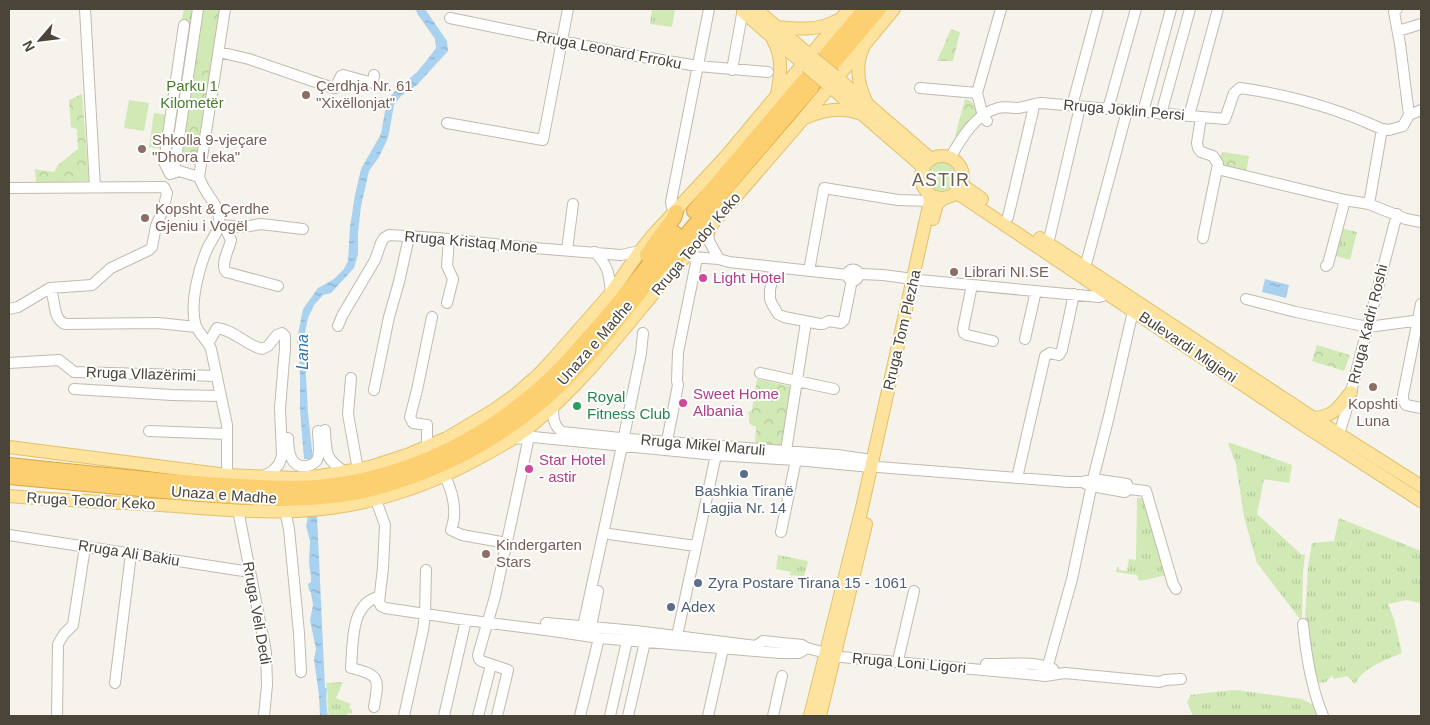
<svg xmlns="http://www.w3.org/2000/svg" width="1430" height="725" font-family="Helvetica,sans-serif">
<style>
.grass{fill:url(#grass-tufts)}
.park{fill:url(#park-crowns)}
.garden{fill:#d1e9b5}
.water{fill:url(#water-ripples)}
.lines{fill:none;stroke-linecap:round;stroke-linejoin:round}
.minor-casing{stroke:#c1bbae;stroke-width:12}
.major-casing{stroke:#e3c16c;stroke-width:14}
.highway-casing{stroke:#dda53e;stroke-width:16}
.minor{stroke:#fff;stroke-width:10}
.major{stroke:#fde39d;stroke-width:12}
.highway{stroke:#fccf70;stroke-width:14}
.major-bridge-casing{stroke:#e3c16c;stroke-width:14;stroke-linecap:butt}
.major-bridge{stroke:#fde39d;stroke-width:12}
.education-dot{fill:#8d6e63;stroke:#fff;stroke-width:2}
.hotel-dot{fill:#d1479c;stroke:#fff;stroke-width:2}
.leisure-dot{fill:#2e9e5b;stroke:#fff;stroke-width:2}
.service-dot{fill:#5c6f8a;stroke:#fff;stroke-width:2}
.labels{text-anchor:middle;stroke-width:4;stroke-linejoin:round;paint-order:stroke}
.street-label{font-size:15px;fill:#4a4439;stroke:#fff}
.park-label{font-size:15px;fill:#497c2b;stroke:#fff}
.education-label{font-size:15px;fill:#785e54;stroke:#fff;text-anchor:start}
.hotel-label{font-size:15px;fill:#b23c85;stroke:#fff;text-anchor:start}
.leisure-label{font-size:15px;fill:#27864d;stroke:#fff;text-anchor:start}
.service-label{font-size:15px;fill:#4e5e75;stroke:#fff;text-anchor:start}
.water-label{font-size:16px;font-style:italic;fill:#3077ae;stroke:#fff}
.quarter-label{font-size:18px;letter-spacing:1px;fill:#6d6250;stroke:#fff}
</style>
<defs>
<pattern id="grass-tufts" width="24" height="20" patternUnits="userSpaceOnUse" patternTransform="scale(1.25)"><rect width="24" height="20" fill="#d1e9b5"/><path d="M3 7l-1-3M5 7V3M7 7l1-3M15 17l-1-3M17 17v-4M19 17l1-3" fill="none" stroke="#b5c99c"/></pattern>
<pattern id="park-crowns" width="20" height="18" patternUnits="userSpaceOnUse" patternTransform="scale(1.25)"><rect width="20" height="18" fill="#d1e9b5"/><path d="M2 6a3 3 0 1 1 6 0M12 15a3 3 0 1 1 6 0" fill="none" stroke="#b5c99c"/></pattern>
<pattern id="water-ripples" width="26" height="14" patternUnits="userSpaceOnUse" patternTransform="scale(1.25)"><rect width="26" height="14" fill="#a9d2f0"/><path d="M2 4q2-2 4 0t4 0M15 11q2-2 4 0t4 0" fill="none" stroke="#8cacc3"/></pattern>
</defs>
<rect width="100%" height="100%" fill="#f5f3eb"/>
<path class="grass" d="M652,9H675L672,27L650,24Z
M1340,228L1357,232L1350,260L1333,255Z
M1228,443H1231L1292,465L1289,483L1264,479L1257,514L1302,555L1305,554L1303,572L1302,619H1300L1257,563L1244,517L1236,464Z
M1137,498H1144L1168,575L1139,581L1137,575L1116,572L1117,567H1119V570L1127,571L1129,559L1136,560Z
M1339,518L1421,551V603L1406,600L1388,604L1394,619L1402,653C1386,660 1363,667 1355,684L1347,676L1334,679L1332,675L1326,682L1315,684L1305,619L1308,567L1312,543L1334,541Z
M778,555L808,561L803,580L800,579V576L790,575L791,572L776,569Z
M343,682L336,698L351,704L349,707L352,710V714L348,713L347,716H329C326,706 329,694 326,683Z
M1236,690L1302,699L1314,705L1318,716H1193L1187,702L1191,695L1214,692Z"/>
<path class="park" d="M184,9H221L197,162L193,164L169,159L177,85L187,20L182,19Z
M951,29L960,32L953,61H937Z
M82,94L89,181L36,183L35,169L54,172L58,165L78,149L77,129L71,127L69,100Z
M965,99L971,101L979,112L959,137L955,136Z
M1223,152L1249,156L1246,173L1221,167L1218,158Z
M925 177a17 17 0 1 1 34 0a17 17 0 1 1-34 0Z
M1317,345L1350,355L1344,371L1312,361Z
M757,379L793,387L783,446H755L756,426H751V424L749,423V414L747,413L752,410Z"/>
<path class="garden" d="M201,20L219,23L214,56L196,53Z
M129,100L149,103L144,131L124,128Z
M154,113L167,115L162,149L149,147Z"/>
<path class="water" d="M415,9H425L447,41L448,51L417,85L401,96L394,105L388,138L379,157L369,171L361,206L358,233V254L354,268L331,293L323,295L314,305L308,318L304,338L308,413L313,459H304L300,410V369L297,339L303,309L318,288L334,279L344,269L348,261L350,227L355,195L361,169L381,134L387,100L396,90L417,72L427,60L436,48L435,39L419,16Z
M1265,279L1289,285L1286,298L1262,292Z
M308,516H317L325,688H327C326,697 326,707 328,716H320L319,695L314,659L316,649L310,620L313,605L311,593L309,590L308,584L311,582V577L309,563L310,541L306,526Z"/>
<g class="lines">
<defs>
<path id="minor" d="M85,9L95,187
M1397,9L1394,12L1400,44L1409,115
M450,18L625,54L698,66L768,72
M1398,31L1421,24
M219,52L249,59L330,87L335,88L341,76L343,75L373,83L374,75
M732,70L743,9
M920,88L977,93
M1072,106L1098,9
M1108,109L1136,9
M1143,112L1171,9
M1161,114L1190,9
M1189,116L1218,9
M1201,117L1197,143L1198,148L1201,152L1213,156L1218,164L1203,238
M987,121L983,116L977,93L1001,9
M447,123L543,140L568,9
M950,158C961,139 975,114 998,108C1005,106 1010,108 1017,108C1026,107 1033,104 1041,103L1225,119L1234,93L1240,88C1291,95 1336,108 1382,129L1389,130L1403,126L1409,115L1421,110
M1217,169L1345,200L1369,204L1406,219L1421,222
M174,172L198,9
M170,174L164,162L184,25
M170,174L179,171L199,177
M199,177C201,182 203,187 206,191C211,200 219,207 219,219C220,229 213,238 208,247C199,267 190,302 195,323C197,333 207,339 211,349L227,425V475
M199,177L225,9
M9,188L164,187
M1369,204L1382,129
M676,212L672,207L671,202L709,9
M1008,217L1033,111V105
M220,225L243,227L261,224L303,229
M224,226L231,240C229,250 220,264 226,272L278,286
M708,230L709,241L719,259
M1048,244L1080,107
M567,250L573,204
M595,252C609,267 609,274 611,293
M692,257L719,259L729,262L848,275
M1326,266L1328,264L1345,200
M775,267L770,290V299L772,304L778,314L784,317L820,324H823L829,321L841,323L844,320L852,280
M1085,268L1127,111
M847.5 275a5.5 5.5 0 1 1 11 0a5.5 5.5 0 1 1-11 0Z
M809,271L824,188L898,200L930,201
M862,274L883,275L913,279
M919,280L1099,297L1108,294
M972,285L963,329L964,333L967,335L993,341
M50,288C56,299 52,319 65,324L158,323L196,327
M1246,299L1296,312L1368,327L1421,320
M447,303L453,279L447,266L449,239
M1421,304L1403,395V400L1406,405L1421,408
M9,309L18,307L50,288L92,285L111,268L149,250L152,247L156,226L163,210L167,193L164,187
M338,326L342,316L375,260L381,243L384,238L389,235L437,238L522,247L621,255L640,251
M1025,339L1036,291
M209,342L217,328C234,330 246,345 262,349L268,346L277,335L282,333L285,336V348L280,408L282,456L279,464L273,471L263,476
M9,363L59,360L74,372L217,376
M760,373L834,389
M351,378L348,414L358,470
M74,389L172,395L221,396
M374,390L389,317L399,282L409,237
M553,406C553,417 553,425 562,432L630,439L837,455L872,460
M325,430C326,453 325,459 345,472
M149,431L227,434
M288,438C288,450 290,469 307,466C312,465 315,463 317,460C321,452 318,440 318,431
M513,439L533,437L716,455L796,460L871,467
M1337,440L1345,415L1397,214
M667,441L678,385L677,381L678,352L697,258
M427,447V425L413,423L410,417L417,390L432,317
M786,451L806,322
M878,467L1069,482H1082L1093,479L1127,484L1129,489L1125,492L1091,486L1082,482
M445,476C453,493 458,512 451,530L462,535L507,543
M1017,478L1045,356L1050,353L1059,355L1062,350L1074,294
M1129,489L1146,491L1173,584L1176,589
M376,500L385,525L383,568L379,602L381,606L385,608L466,620L553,631L599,638L780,653H799L807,648
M238,510L266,652L267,685L264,716
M285,511L289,529L299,633L301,672
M781,532L797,455
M609,534L696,546
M9,535L250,572
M546,623L636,631L756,646L763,641L802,645L807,648L826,653
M1303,624C1306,655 1311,687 1323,716
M585,632L583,627L584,622L622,446L641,353L643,333
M588,632L591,627L598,591
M677,636L716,455
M835,654L841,657L1037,675L1045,676L1065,673L1159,682L1165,680L1181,679
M899,656L914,591
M986,664C1007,665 1033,660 1053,669
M1045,676L1072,579L1093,479L1109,416L1133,311
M115,683L131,554
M374,707C379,679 381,675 351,668C353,645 350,603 379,597
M57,716L58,644L64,634L73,625L85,547
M404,716L423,630L425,614L426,570
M444,716L466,620
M478,716L491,665
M497,716L508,670L481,661L479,659L478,655L495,597L521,476L529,436
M580,716L599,638
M610,716L627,641
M628,716L645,642
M708,716L723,649
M773,716L782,676"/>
<path id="major" d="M756,9L813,58
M743,12L806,66
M777,27C797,29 818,31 836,21
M773,40C783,56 781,76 777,93
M863,48C855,64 858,85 866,101
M835,76L931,159
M827,84L923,167
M805,118C822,110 841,107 859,113
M921 177a21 21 0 1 1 42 0a21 21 0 1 1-42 0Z
M961,184L982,199
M955,193L963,197L1300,423L1421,501
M933,219L937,204L944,198
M702,236L803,119L894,9
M1040,238L1306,413L1421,486
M1313,418C1335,416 1338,408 1351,392
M9,447L227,475L296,478L320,476L370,467L407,455L447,438L494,410L515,395L538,375L553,359L611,293L640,251L652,236L727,155L849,9
M9,496C59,500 110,502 161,505C206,508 252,513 297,511C362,508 423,489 479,458C498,448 516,438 532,425C577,388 612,344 649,299C662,283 676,268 689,252
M810,716L862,508L930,201L928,192
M820,716L866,524"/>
<path id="highway" d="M827,54L865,9
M835,61L879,9
M694,211L805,80
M647,255L658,239L674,218L676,212
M678,257L695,240L708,230
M9,465C66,471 123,477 180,482C219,485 257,488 295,488C377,487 458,454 521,404C581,357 626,291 675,233
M9,477C67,482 126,488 184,493C236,497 288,502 340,495C361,493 382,487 402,480C474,456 536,414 587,357C618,322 646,283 676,247C721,193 767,140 812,87"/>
</defs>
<use href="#minor" class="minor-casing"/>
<use href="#major" class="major-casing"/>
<use href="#highway" class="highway-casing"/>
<use href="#minor" class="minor"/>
<use href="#major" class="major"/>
<use href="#highway" class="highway"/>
<defs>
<path id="major-bridge" d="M813,58L835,76
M806,66L827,84"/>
</defs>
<use href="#major-bridge" class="major-bridge-casing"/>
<use href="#major-bridge" class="major-bridge"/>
</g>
<g class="education-dot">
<circle cx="306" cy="95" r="5"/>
<circle cx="142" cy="149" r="5"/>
<circle cx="145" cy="218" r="5"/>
<circle cx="954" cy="272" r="5"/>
<circle cx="1373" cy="387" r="5"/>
<circle cx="486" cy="554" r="5"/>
</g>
<g class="hotel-dot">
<circle cx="703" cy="278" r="5"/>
<circle cx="683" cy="403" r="5"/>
<circle cx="529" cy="469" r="5"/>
</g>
<circle class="leisure-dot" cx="577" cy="406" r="5"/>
<g class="service-dot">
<circle cx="744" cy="474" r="5"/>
<circle cx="698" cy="583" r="5"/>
<circle cx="671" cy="607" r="5"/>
</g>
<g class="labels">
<g class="street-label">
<text transform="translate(609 50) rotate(11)" y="5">Rruga Leonard Frroku</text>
<text transform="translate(1124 110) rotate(5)" y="5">Rruga Joklin Persi</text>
<text transform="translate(471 242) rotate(5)" y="5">Rruga Kristaq Mone</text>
<text transform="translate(696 244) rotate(-50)" y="5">Rruga Teodor Keko</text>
<text transform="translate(1368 324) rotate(-76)" y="5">Rruga Kadri Roshi</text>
<text transform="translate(902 330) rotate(-77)" y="5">Rruga Tom Plezha</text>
<text transform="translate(595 343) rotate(-49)" y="5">Unaza e Madhe</text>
<text transform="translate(1188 347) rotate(34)" y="5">Bulevardi Migjeni</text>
<text transform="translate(141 374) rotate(2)" y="5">Rruga Vllazërimi</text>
<text transform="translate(703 445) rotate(5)" y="5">Rruga Mikel Maruli</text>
<text transform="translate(224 495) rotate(4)" y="5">Unaza e Madhe</text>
<text transform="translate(91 501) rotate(3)" y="5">Rruga Teodor Keko</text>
<text transform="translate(129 553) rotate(9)" y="5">Rruga Ali Bakiu</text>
<text transform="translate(257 613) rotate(80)" y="5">Rruga Veli Dedi</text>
<text transform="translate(909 663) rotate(5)" y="5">Rruga Loni Ligori</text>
</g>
<g class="park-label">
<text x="192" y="91">Parku 1<tspan x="192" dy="17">Kilometër</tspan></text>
</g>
<g class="education-label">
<text x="316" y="91">Çerdhja Nr. 61<tspan x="316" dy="17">"Xixëllonjat"</tspan></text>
<text x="152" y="145">Shkolla 9-vjeçare<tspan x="152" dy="17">"Dhora Leka"</tspan></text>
<text x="155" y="214">Kopsht &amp; Çerdhe<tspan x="155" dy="17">Gjeniu i Vogël</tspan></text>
<text x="964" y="277">Librari NI.SE</text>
<text x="1373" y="409" text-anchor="middle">Kopshti<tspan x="1373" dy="17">Luna</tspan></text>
<text x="496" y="550">Kindergarten<tspan x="496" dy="17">Stars</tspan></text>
</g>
<g class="hotel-label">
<text x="713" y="283">Light Hotel</text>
<text x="693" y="399">Sweet Home<tspan x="693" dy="17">Albania</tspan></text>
<text x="539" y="465">Star Hotel<tspan x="539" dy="17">- astir</tspan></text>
</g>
<g class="leisure-label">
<text x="587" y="402">Royal<tspan x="587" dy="17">Fitness Club</tspan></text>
</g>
<g class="service-label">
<text x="744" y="496" text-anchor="middle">Bashkia Tiranë<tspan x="744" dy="17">Lagjia Nr. 14</tspan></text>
<text x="708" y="588">Zyra Postare Tirana 15 - 1061</text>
<text x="681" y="612">Adex</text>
</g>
<g class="water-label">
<text transform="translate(302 352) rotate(-90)" y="6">Lana</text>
</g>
<g class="quarter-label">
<text x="941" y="186">ASTIR</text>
</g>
</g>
<rect width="1430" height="725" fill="none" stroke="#4a4439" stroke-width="20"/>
<g transform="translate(40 40) rotate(242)" stroke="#ffffff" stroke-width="4" paint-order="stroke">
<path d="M0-4L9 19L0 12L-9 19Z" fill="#4a4439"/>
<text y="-8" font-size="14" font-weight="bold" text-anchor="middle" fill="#4a4439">N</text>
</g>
</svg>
